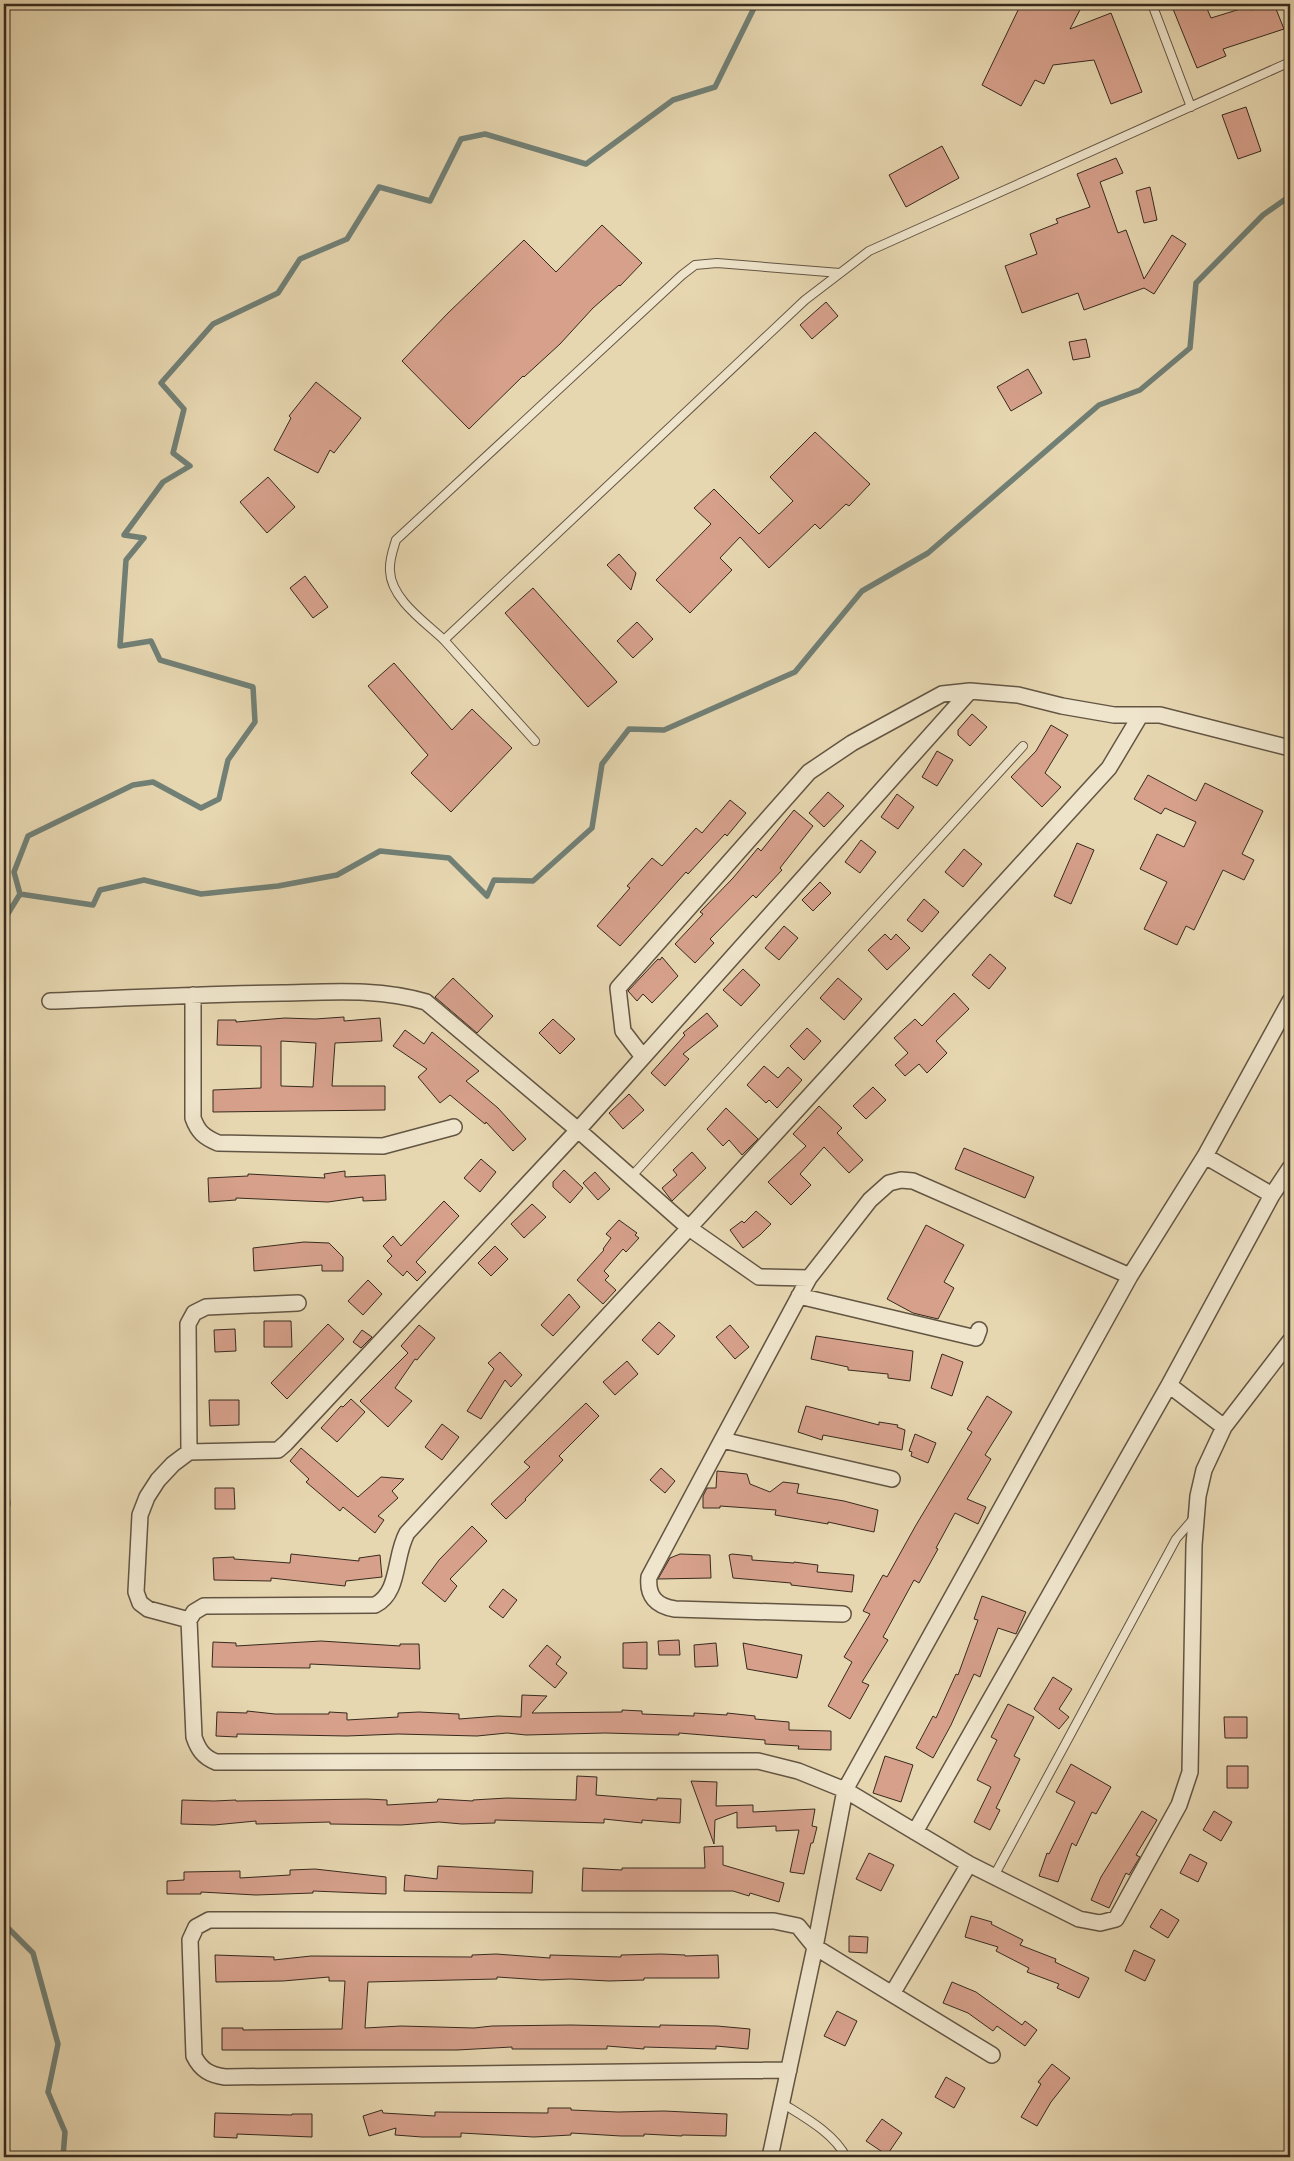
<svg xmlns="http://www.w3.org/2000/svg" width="1294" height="2161" font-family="'Libre Bodoni',serif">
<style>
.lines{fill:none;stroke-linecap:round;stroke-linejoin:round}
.stream{stroke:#718076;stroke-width:5.5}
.building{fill:#d6a08b;stroke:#372a1e;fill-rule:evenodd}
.service-casing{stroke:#635543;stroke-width:10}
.minor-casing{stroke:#635543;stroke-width:18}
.service{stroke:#efe5cc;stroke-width:8}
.minor{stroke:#efe5cc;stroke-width:15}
</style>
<rect width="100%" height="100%" fill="#e7d7b1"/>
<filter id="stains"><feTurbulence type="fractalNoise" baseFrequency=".004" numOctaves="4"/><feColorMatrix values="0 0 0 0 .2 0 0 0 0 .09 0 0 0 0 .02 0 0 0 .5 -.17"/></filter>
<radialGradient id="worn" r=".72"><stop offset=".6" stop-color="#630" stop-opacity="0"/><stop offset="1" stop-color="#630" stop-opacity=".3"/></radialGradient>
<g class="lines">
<path class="stream" d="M20,894L14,872L28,836L133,785L153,782L201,808L219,799L228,760L255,722L253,687L160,660L151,641L120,646L126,560L144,538L124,535L163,482L190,466L173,453L184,409L161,383L213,324L278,293L300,259L347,239L379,187L430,201L461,139L485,134L586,164L673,100L715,87L756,4
M4,920L20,894L93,905L100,890L144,880L201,894L278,886L337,875L380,851L449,858L487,896L494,880L533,881L592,828L602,764L629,729L664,730L795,672L862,591L928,553L1099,405L1140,390L1190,348L1196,283L1263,215L1290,196
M4,1472L8,1504L4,1516
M4,1924L33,1953L58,2044L48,2092L65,2132L63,2157"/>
</g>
<path class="building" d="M1021,4H1083L1070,29L1111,13L1142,92L1111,104L1094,60L1053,65L1044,84L1035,80L1021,106L982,85Z
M1171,4H1205L1211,18L1250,6L1251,10L1266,4H1274L1284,29L1223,49L1226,56L1197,68Z
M1246,107L1261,151L1238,159L1222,115Z
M942,146L959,178L906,207L889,175Z
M1116,158L1123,173L1100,182L1118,233L1126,230L1144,279L1172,235L1186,244L1154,294L1144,288L1084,310L1078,293L1022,313L1005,266L1037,254L1030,234L1058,223L1056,219L1090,207L1077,174Z
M1150,187L1157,220L1144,223L1136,191Z
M602,225L642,263L620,286L619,285L593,308L560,344L524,377L523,376L469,429L402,361L448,313L524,240L556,272Z
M826,302L838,316L812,339L800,325Z
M1086,339L1090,357L1073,360L1069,342Z
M1028,369L1042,393L1011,411L997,387Z
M316,382L361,418L334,453L330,450L318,473L274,450L291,418L289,416Z
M815,432L870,484L849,506L846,504L820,529L815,524L769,568L740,537L720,558L732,570L690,613L656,580L711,524L694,508L714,489L759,534L793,501L770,477Z
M268,477L295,507L267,533L240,502Z
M619,554L636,573L631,590L607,565Z
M305,576L328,607L313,618L290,588Z
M533,588L617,682L588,707L505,613Z
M637,622L653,639L633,658L617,641Z
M394,663L452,730L472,709L512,748L451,812L411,773L428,755L368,686Z
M972,714L987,727L970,746L958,735V730Z
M1051,725L1068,735L1045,773L1061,787L1042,807L1011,777L1036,751Z
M937,751L953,760L937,786L922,777Z
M1148,775L1196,801L1205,783L1263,811L1242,854L1254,860L1244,880L1223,870L1194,930L1186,926L1177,945L1144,929L1167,882L1140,869L1157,834L1184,847L1196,822L1165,808L1161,814L1134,799Z
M828,792L844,806L824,827L809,813Z
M897,794L914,807L898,829L881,817Z
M730,800L746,813L727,836L725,834L688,874L686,872L620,946L597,926L630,888L627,886L652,858L662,866L696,828L702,833Z
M794,810L813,826L780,868L782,870L756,898L753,895L710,939L714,943L695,963L675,944L703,914L700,912L733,878L758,848L761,851Z
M861,840L876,852L860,873L845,862Z
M1077,843L1094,850L1071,904L1054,896Z
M964,849L982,864L963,887L945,872Z
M820,882L831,893L813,911L802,900Z
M924,899L939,912L922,932L907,920Z
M784,926L798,938L779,960L765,948Z
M885,934L891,940L896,934L910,948L887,970L868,950Z
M990,954L1006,968L989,989L972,975Z
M662,957L678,976L652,1003L643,994L637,1001L628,991L658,959L660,960Z
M743,969L760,985L741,1006L723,990Z
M453,978L493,1016L477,1033L435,997Z
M838,978L862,999L844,1020L820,998Z
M954,993L969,1009L936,1041L947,1053L927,1073L919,1064L905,1076L895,1065L908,1053L894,1038L915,1019L922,1026Z
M707,1013L718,1026L683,1054L689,1059L665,1086L651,1073L685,1035L683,1033Z
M344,1017V1021L380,1018L382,1041L335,1043L332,1086H385V1110L213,1112V1090L261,1088V1046L217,1045L218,1020H236V1022L285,1018L315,1019ZM281,1041L316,1043L313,1087L281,1086Z
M553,1019L575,1039L560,1054L539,1033Z
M807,1028L821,1041L804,1060L790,1046Z
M405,1030L424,1044L432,1032L479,1071L466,1081L498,1108L526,1139L513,1151L486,1122L485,1124L450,1095L440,1103L418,1077L427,1069L393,1046Z
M764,1066L778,1078L788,1067L802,1080L777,1108L769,1100L766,1103L747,1085Z
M873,1087L886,1100L866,1119L853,1106Z
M629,1094L644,1110L623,1129L609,1113Z
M819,1106L842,1128L837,1133L863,1160L849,1173L824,1147L800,1174L811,1185L791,1205L768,1182L806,1146L793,1134Z
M726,1108L758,1139L742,1155L729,1140L723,1146L707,1129Z
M964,1148L1034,1177L1025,1198L955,1169Z
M692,1152L706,1168L672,1201L662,1188L677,1175L673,1170Z
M481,1159L496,1172L480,1192L464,1178Z
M564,1170L583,1188L570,1203L553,1187V1182Z
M345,1171V1177L385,1175L386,1200L363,1201V1197L328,1202L236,1198V1200L209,1202L208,1178L248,1176V1174L325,1178L324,1174Z
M595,1172L610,1189L598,1200L583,1183Z
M444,1201L459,1216L416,1262L426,1272L417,1281L407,1271L403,1276L387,1261L392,1256L383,1246L393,1236L401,1246Z
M532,1204L546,1217L524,1238L511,1224Z
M756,1211L771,1224L760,1235L743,1248L730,1230L742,1221L744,1223Z
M619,1220L637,1233L635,1235L639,1238L626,1252L623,1249L604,1271L609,1276L605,1280L616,1290L603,1304L577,1280L604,1250L603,1249L611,1238L606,1234Z
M926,1225L964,1245L944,1282L954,1288L938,1319L913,1313L887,1299Z
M304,1242L329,1243L343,1257V1271H322V1265L254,1271L253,1248Z
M495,1246L508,1259L491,1276L478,1263Z
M368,1280L382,1294L363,1315L348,1301Z
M569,1294L580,1307L553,1336L541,1325Z
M264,1321H291L292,1347H264Z
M659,1322L675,1336L658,1355L642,1340Z
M328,1324L344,1339L287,1399L271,1383Z
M419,1325L435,1338L417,1360L415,1359L395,1388L412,1401L388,1427L360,1401L408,1353L401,1346Z
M730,1325L749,1347L735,1359L716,1337Z
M235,1329L236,1351L215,1352L214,1330Z
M362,1330L372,1337L361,1348L353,1342Z
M816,1336L913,1351L910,1381L888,1378V1374L848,1370V1367L811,1359Z
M500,1352L522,1375L511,1387L505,1380L481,1419L467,1411L494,1369L488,1363Z
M942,1354L963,1362L952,1396L931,1388Z
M627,1361L638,1374L615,1395L603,1382Z
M987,1396L1012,1412L985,1455L991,1459L967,1499L986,1507L978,1524L955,1513L936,1548L938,1549L919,1583L914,1580L883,1637L888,1640L862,1682L869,1685L850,1719L828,1706L852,1662L844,1657L870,1614L863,1611L883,1575L887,1577L916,1525L972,1432L967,1429Z
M351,1399L365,1412L337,1442L321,1428L341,1406L343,1407Z
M209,1400H239V1425L210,1426Z
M586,1403L599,1416L559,1456L563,1460L525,1499L526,1500L506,1519L491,1504L530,1467L524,1462Z
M806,1406L879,1425V1422L898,1425L897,1427L905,1430L902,1450L823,1435L822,1440L798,1432Z
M442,1424L459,1437L442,1460L425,1447Z
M915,1434L936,1443L928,1463L911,1456L912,1452L909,1451Z
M301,1448L358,1497L381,1477L404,1479L392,1491L398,1498L378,1516L384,1520L375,1533L343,1507L340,1511L306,1482L309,1479L290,1461Z
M661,1468L675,1481L665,1493L650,1480Z
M717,1471L747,1474L750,1484L770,1492L783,1482L799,1484L797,1493L844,1501L878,1510L874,1532L828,1522V1524L775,1515L776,1510L720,1506V1508H703V1496L707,1488H716Z
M215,1488H234L235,1509H215Z
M472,1526L487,1541L450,1579L457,1586L445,1602L422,1583L439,1560Z
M291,1554L359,1561V1558L380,1555L382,1577L346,1581L345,1586L271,1578V1581L214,1580L213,1558L234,1557V1559L290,1563Z
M680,1554L710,1555L711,1578L658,1579L670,1558Z
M732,1554L752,1556V1560L794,1563V1562L818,1565L817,1572L854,1575L852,1592L791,1585V1583L733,1578L729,1555Z
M503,1589L517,1600L503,1618L489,1607Z
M982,1596L1026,1612L1016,1634L998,1628L980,1677L974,1674L951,1725L933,1758L916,1748L933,1716L936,1718L956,1674L958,1675L978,1620L974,1619Z
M679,1640L680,1655H659L658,1641Z
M321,1641L400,1646V1644H419L420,1669L310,1664V1668L212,1667L213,1642L236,1643V1646Z
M647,1642V1669L623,1668V1643Z
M716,1643L718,1666L695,1667L694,1645Z
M743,1643L802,1655L797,1678L747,1669Z
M547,1645L561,1657L556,1664L567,1673L555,1688L529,1666Z
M1053,1677L1072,1689L1059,1709L1069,1717L1059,1729L1034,1709Z
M522,1695L547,1696L532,1713L622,1712V1710L642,1711V1714L694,1716V1713L727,1715V1713L755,1716V1719L789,1722V1730L831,1731V1750L798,1749L799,1746L765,1744V1740L679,1733V1735L605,1733L526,1735L507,1733L477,1736L398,1734L347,1736L237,1734V1737L216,1736L217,1712L247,1713V1711L275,1714H329V1712L347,1713V1720L398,1717V1713L419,1712L459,1714V1719L498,1716L521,1717Z
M1008,1704L1034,1717L1014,1756L1020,1759L996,1808L1000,1810L990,1830L974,1822L991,1787L977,1780L997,1740L991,1737Z
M1224,1717H1247V1738H1225Z
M885,1756L913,1765L901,1802L873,1793Z
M1071,1764L1111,1787L1096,1814L1092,1812L1076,1846L1072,1843L1058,1882L1039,1876L1047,1853L1049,1854L1075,1802L1056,1792Z
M1227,1766H1248V1788H1227Z
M577,1776L597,1777L596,1795L657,1800V1798L681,1799L680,1823L642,1820V1823L604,1819V1823L495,1820V1823L462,1824L439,1822L401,1825L330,1824V1822L256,1824V1821L214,1825L181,1824L182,1800L214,1801L236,1800V1801L367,1799L387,1800V1805L437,1802L438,1799L473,1801V1800L507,1798L576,1800Z
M691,1781L717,1782L716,1806L753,1805V1812L815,1809L812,1826L817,1827L813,1843H811L804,1874L790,1872L799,1830L776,1831V1826L737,1828V1812L715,1820L714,1844Z
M1142,1811L1157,1820L1136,1855L1140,1857L1129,1875L1126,1873L1109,1908L1091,1900L1101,1877Z
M1214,1811L1232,1822L1221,1841L1203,1830Z
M723,1846V1865L784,1883L779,1902L750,1893L749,1896L733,1891H582L583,1868L622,1870V1868H705L704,1847Z
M869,1853L894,1865L881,1891L856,1879Z
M1190,1854L1207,1863L1198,1882L1180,1873Z
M438,1866L533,1871L532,1893L404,1891L405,1875L437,1879Z
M315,1869L386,1877V1894L313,1891V1893L256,1895L201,1892V1894H167V1881L184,1880V1872L240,1871V1878L290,1875V1870Z
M1161,1909L1179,1920L1168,1938L1150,1927Z
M971,1916L992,1922L991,1924L1023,1940L1020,1945L1056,1959L1055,1962L1089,1978L1079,1998L1057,1988L1059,1984L1027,1972L1029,1968L996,1951L998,1947L965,1937Z
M849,1936L868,1937L867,1953L849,1952Z
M1134,1950L1155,1960L1145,1981L1125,1971Z
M496,1954L550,1958V1955L621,1957V1955L661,1954L685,1955V1956L718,1955L719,1978H644V1980L609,1981L570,1979L542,1980L497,1977V1979L368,1982L365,2028L401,2026L474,2028L492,2026L571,2025L660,2027V2025L717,2026L750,2029L748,2049L716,2046V2049L644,2047V2049L607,2046V2049H512V2047L457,2050H222V2028H243V2030L342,2029L345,1981H329V1977L283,1981L216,1982L215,1955L274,1957V1960L311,1956L472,1957V1955Z
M952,1982L976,1992L1022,2025L1025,2021L1037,2030L1025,2046L997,2026L993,2031L968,2013L943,2003Z
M837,2011L857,2021L845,2046L824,2036Z
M1052,2064L1070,2078L1051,2102L1037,2126L1021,2117L1041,2084L1038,2082Z
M946,2077L965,2088L954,2108L935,2097Z
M548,2108H571V2110L618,2112L664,2111L727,2114L726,2136L682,2135V2136L644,2134V2136H621L571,2133V2135L534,2137L461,2133V2137H422L395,2135L396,2128L369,2136L363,2116L382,2110L383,2113L435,2116V2112L548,2113Z
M215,2113L292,2115V2114H312V2137L237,2134V2138L214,2137Z
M882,2119L902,2133L887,2155L866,2141Z"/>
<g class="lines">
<defs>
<path id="service" d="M1152,4L1191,107
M444,640C425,622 391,599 390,571C389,560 393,550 396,540L682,275L695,265L717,263L840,273
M535,741L444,640L805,300L869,251L1290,62
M631,1177L1023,746
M994,1876L1176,1539L1194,1518
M782,2103C804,2117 834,2133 846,2157"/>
<path id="minor" d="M193,995V1118C198,1132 204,1137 218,1143L383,1146L454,1127
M50,1001C127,998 205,994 282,993C330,992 379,988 426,1002L578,1130L689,1228L759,1277L809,1278
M643,1057L623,1031L618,988L809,772L852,743L942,694L970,691L1018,695L1062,706L1114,715H1160L1290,748
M1205,1156L1272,1195
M799,1296L976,1338L979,1330
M298,1303L206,1307L194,1313L188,1324L189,1452L173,1464L158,1480L147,1497L140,1515L136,1592L140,1603L148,1609L189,1620L194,1737C198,1749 203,1757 216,1762L758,1761L798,1771L845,1790L969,1864L1079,1919L1100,1923L1116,1919L1121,1910L1179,1805L1190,1772L1194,1545L1198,1496L1204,1470L1224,1427L1169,1385
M1224,1427L1290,1341
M722,1440L649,1577C647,1596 656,1606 675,1609L843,1614
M189,1452L278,1450L286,1443L578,1130L970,691
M892,1479L722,1440L809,1278L870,1200L889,1183L901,1180L913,1181L1130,1276
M189,1620L194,1612L204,1606L375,1605C400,1593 394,1556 407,1533L689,1228L1109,768L1140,716
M915,1832L1169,1385L1272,1195L1290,1168
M892,1994L969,1864
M789,2070L225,2077C210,2075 201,2070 194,2056L190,1940L196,1927L209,1920L774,1921L798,1926L815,1947L992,2055
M770,2157L815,1947L845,1790L1130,1276L1205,1156L1290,1001"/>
</defs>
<use href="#service" class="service-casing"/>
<use href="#minor" class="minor-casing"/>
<use href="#service" class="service"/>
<use href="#minor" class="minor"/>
</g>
<rect width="1294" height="2161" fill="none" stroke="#e7d7b1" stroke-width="20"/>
<rect x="5" y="5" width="1284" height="2151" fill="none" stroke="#372a1e" stroke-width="2.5"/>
<rect x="10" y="10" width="1274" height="2141" fill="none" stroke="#372a1e"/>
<rect width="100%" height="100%" filter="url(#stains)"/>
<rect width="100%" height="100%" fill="url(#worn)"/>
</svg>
